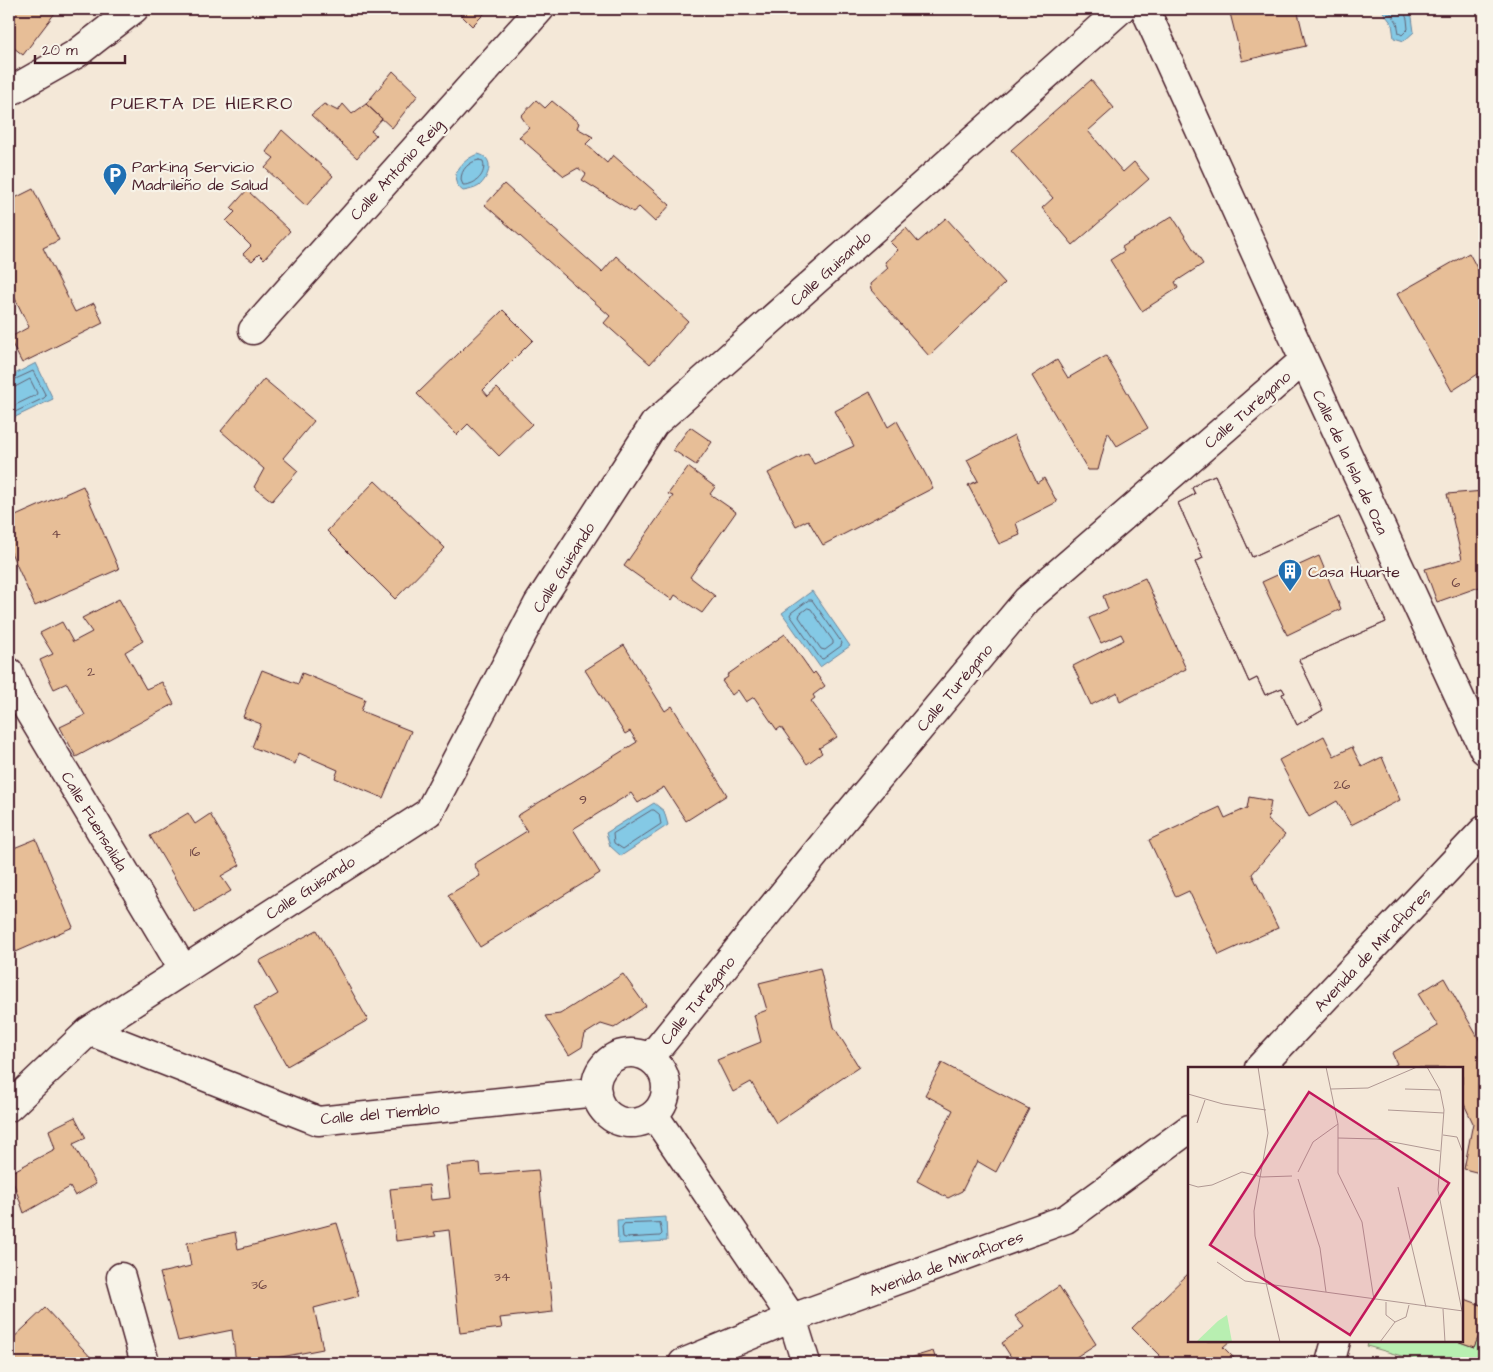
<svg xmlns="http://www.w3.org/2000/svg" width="1493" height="1372" font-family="'Architects Daughter',sans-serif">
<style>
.green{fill:#b8efb1;stroke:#81876e}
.water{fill:#84c9e5;stroke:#6d859b}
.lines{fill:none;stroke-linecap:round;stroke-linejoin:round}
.shore{stroke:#616375;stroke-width:1}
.building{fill:#e7be97;stroke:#4a1f2b;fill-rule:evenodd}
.minor-casing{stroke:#4a1f2b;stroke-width:31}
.minor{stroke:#f7f3e8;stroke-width:28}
.labels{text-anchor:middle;stroke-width:4.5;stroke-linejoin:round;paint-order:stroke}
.number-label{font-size:14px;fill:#714746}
.poi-label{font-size:16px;fill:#4a1f2b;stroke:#f7f3e8;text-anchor:start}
.street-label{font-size:16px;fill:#4a1f2b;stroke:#f7f3e8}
.neighbourhood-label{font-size:18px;letter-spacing:1px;fill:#4a1f2b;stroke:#f7f3e8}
.inset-road{fill:none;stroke:#b09893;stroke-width:1}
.view{fill:#c2185b;fill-opacity:0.15;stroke:#c2185b;stroke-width:2.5}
.inset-edge{fill:none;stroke:#4a1f2b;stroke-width:2.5}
</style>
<rect width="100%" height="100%" fill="#f4e8d8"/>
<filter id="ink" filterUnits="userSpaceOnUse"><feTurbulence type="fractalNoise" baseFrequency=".02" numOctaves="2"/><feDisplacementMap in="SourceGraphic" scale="10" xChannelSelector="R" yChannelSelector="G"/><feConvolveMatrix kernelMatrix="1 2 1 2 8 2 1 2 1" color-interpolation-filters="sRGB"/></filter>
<g filter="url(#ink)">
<path class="green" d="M1480,1333L1484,1335V1363H1426L1367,1346L1369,1341H1457L1474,1347Z"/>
<path class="water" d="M1381,9H1407L1412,17L1414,32L1404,41L1394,38L1392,24Z
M478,154C496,158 489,177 479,186C474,189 469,190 463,191C445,178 463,159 478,154Z
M36,363L53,399L9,420V380L11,376Z
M812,591L850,646L820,667L782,613Z
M654,803L664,811L668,825L621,856L610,846L606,833Z
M666,1217L667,1241L618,1244L617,1220Z"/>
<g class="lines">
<path class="shore" d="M1388,9L1397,22L1399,33L1402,35L1408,29L1407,19L1403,9
M479,160L483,161C487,174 476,185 463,185L461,180C461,169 469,162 479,160Z
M9,382L33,371L46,396L44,398L9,415
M9,388L15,387L30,379L37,393L36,395L9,408
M809,600H812L842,643L841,646L823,659L820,658L790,615L791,613Z
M808,608L811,609L833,641V644L825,650L821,649L799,617L800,614Z
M652,810H654L659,814L661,824L623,849L614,843L613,834Z
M660,1223L662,1234L660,1236L625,1238L623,1237L622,1227L624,1224Z"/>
</g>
<path class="building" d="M9,9H58L23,55L9,44Z
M455,9H487L488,10L472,26Z
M1229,9H1297L1306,46L1242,61Z
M393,71L418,95L392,128L366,104Z
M1091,80L1114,108L1088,131L1123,172L1134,162L1149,179L1073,245L1042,208L1053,198L1011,150Z
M536,100L545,108L552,101L579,123L577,128L593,137L586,144L607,163L613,155L670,205L655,222L639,207L633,212L582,180L586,174L578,168L564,176L519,137L529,128L521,116Z
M324,104L338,111L343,104L352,114L366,104L382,119L371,131L376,135L357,158L311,115Z
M282,130L333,176L306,206L265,168L274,158L266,152Z
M504,184L602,272L616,256L688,321L650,364L604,323L610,316L485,205Z
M33,189L59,240L43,248L75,312L94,303L103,323L22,363L9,338L29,327L9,286V201Z
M247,190L290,231L264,259L259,254L252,261L243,254L251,246L226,221L235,212L231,208Z
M1172,216L1203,264L1175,282L1178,288L1142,311L1110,260L1124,251L1122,247Z
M946,218L1005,283L929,356L871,290L870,284L888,268L885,262L898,250L890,242L906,228L918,242Z
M1469,253L1484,281V370L1452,391L1397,294Z
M503,310L533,340L483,390L488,396L497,388L532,424L499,456L468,424L457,435L417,394Z
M1106,356L1148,428L1117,446L1108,432L1098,470H1088L1032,376L1057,360L1068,378Z
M264,379L314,421L283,458L298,471L272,501L254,487L264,469L221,431Z
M870,392L888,427L897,421L933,488L823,545L808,520L796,526L768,473L808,453L814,464L854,446L835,411Z
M690,427L712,442L696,465L673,450Z
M1014,435L1037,483L1044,478L1057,502L1016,523L1020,535L999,544L968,485L978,481L967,460Z
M688,467L715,487L710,494L736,512L690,577L715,596L702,613L675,595L672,600L624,566L673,496L668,494Z
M1215,475L1252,557L1339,517L1386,622L1299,660L1323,710L1297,725L1282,694L1285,693L1282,688L1265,695L1257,678L1249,682L1195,562L1203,558L1178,503L1195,494L1192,488L1202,480ZM1319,556L1341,609L1287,635L1262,582Z
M1215,475L1252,557L1339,517L1386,622L1299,660L1323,710L1297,725L1282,694L1285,693L1282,688L1265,695L1257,678L1249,682L1195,562L1203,558L1178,503L1195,494L1192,488L1202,480Z
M375,481L445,548L395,599L327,531Z
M83,486L119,569L35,606L9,548V519Z
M1484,491V588L1482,586L1437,602L1425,569L1462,559L1447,494Z
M1145,578L1186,669L1120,702L1117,692L1091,705L1073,666L1124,640L1121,634L1101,643L1089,618L1108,609L1103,596Z
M119,599L143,641L125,652L146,689L162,682L174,704L76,757L60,727L85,715L67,683L54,689L40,660L53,654L40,633L62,622L73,642L92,632L82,618Z
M785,634L813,674L815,672L825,686L813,695L815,698L811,701L837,737L819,748L822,753L807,764L781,727L777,730L754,697L746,702L738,690L732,695L722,681L728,677L727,675Z
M624,645L665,711L672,706L727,795L686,821L664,787L638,803L631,793L573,829L600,873L480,947L448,895L480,876L474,864L527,831L517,816L637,742L630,731L625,734L585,670Z
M262,670L298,684L302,673L365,699L361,711L411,731L383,798L335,778L338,770L299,753L295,764L252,747L261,724L243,717Z
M1324,736L1334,756L1352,747L1362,767L1382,757L1400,800L1351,825L1337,801L1309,817L1279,760Z
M1249,797L1271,801L1268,820L1285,835L1252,874L1278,928L1219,955L1189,891L1176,897L1149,840L1220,807L1225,818L1247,808Z
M188,813L195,824L210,814L240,865L221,876L231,891L195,912L150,836Z
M36,839L73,927L16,952L9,936V891L11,889L9,884V850Z
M317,930L368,1020L287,1066L254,1008L278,994L259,961Z
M820,968L834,1027L859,1067L776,1123L751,1082L733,1092L717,1060L761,1042L754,1015L767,1010L759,983Z
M623,974L646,1006L614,1028L601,1024L585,1034L582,1047L569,1055L545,1016L560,1014Z
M1444,978L1484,1048V1174L1464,1169L1473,1123L1462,1100V1068H1389L1397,1064L1392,1053L1438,1026L1418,994Z
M942,1063L1029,1109L996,1172L977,1161L962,1191L948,1198L917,1181L953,1110L925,1095Z
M75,1117L86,1138L73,1144L96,1184L75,1196L70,1187L24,1213L10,1173L55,1149L49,1130Z
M480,1163L481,1175L538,1170L553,1312L500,1318L502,1328L460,1333L449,1230L434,1232L436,1236L396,1241L390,1189L429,1185L431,1200L450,1198L446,1166Z
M337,1223L359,1296L314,1308L323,1349L250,1363H236L232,1330L178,1341L160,1273L191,1266L187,1243L235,1232L238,1249Z
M1189,1273V1341H1230L1223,1347L1239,1363H1176L1169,1356L1165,1361L1132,1328Z
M1059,1286L1096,1344L1067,1363H1015L1002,1343L1024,1327L1015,1316Z
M1462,1298L1484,1306V1330L1482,1329L1474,1347L1457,1341H1462Z
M45,1308L96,1363H9V1342Z
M933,1351L937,1363H894Z"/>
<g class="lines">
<defs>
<path id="minor" d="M1145,9L1304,360L1484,750
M9,92L76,54L134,9
M253,330L540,9
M9,672L18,693L183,969
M89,1031L318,1121L597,1092
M596 1088a35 35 0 1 1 70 0a35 35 0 1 1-70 0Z
M650,1058L834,831L1027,600L1304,360
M1259,1068L1484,830
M9,1107L89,1031L429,812L538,604L654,424L1121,9
M654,1115L792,1318L806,1363
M121,1277L145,1363
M683,1363L792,1318L1066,1219L1189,1129
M1330,1363L1336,1341"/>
</defs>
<use href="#minor" class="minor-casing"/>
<use href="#minor" class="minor"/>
</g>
</g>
<defs>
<symbol id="parking-pin" viewBox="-11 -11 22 30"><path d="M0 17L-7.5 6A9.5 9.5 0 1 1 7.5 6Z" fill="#1f6fb2" stroke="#f7f3e8"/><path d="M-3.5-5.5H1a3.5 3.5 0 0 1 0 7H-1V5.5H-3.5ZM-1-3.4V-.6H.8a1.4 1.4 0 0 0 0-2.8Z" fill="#fff"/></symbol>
<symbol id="building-pin" viewBox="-11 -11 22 30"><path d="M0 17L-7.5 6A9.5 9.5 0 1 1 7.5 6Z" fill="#1f6fb2" stroke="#f7f3e8"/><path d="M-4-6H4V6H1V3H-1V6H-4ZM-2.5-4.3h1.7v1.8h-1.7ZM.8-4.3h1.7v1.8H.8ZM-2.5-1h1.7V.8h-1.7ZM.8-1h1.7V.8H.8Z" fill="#fff"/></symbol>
</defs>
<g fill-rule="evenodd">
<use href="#parking-pin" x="101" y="161" width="28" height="38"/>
<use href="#building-pin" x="1276" y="557" width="28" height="38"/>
</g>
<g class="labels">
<g class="number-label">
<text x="56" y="538">4</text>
<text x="1456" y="587">6</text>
<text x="91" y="676">2</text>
<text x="1342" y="789">26</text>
<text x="583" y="804">9</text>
<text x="195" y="856">16</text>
<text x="502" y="1281">34</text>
<text x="259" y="1289">36</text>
</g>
<g class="poi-label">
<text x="132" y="172">Parking Servicio<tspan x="132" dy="18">Madrileño de Salud</tspan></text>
<text x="1308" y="577">Casa Huarte</text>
</g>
<g class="street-label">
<text transform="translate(396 169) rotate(-48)" y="6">Calle Antonio Reig</text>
<text transform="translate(830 268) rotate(-42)" y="6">Calle Guisando</text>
<text transform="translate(1247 409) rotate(-41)" y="6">Calle Turégano</text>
<text transform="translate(1351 462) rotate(65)" y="6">Calle de la Isla de Oza</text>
<text transform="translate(563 567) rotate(-58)" y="6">Calle Guisando</text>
<text transform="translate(954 687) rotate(-50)" y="6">Calle Turégano</text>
<text transform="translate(95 821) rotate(59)" y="6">Calle Fuensalida</text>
<text transform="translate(310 887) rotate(-33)" y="6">Calle Guisando</text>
<text transform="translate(1372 949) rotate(-47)" y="6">Avenida de Miraflores</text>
<text transform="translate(697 1000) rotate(-51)" y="6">Calle Turégano</text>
<text transform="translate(380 1113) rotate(-5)" y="6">Calle del Tiemblo</text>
<text transform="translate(946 1263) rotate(-20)" y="6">Avenida de Miraflores</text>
</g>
<g class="neighbourhood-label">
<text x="202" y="109">PUERTA DE HIERRO</text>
</g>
</g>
<g transform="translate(1188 1067)">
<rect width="275" height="275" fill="#f4e8d8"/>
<path d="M39,248L44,275H8L30,254Z" fill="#b8efb1"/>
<path class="inset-road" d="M70,0L80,66L66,144L67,169L92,275M138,0L150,57V106L174,155L186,233M239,0L252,23L256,43L250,123L274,244M143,22L180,21L229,0M217,22L252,23M0,27L35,37L78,43M200,43L256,46M9,56L17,33M255,68L269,70L275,86M150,71L189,72L252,84M110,105L125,75L150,57M110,112L132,181L138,225M0,117L10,120L24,118L54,105L74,110L104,109M210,120L238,240M29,195L57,214L275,244M198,235V248L207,255L218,250L221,238M255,242L257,275M192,275L207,255"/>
<path class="view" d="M121,25L261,116L162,268L22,178Z"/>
<rect width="275" height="275" class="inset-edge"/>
</g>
<rect width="1493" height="1372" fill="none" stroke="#f7f3e8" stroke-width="30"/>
<rect x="15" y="15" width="1463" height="1342" fill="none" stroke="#4a1f2b" stroke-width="2" filter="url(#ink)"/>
<path d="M35 55v8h90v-8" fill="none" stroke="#4a1f2b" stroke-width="2.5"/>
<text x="42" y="55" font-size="15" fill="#4a1f2b" stroke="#f7f3e8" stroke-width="4" paint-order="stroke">20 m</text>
</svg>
